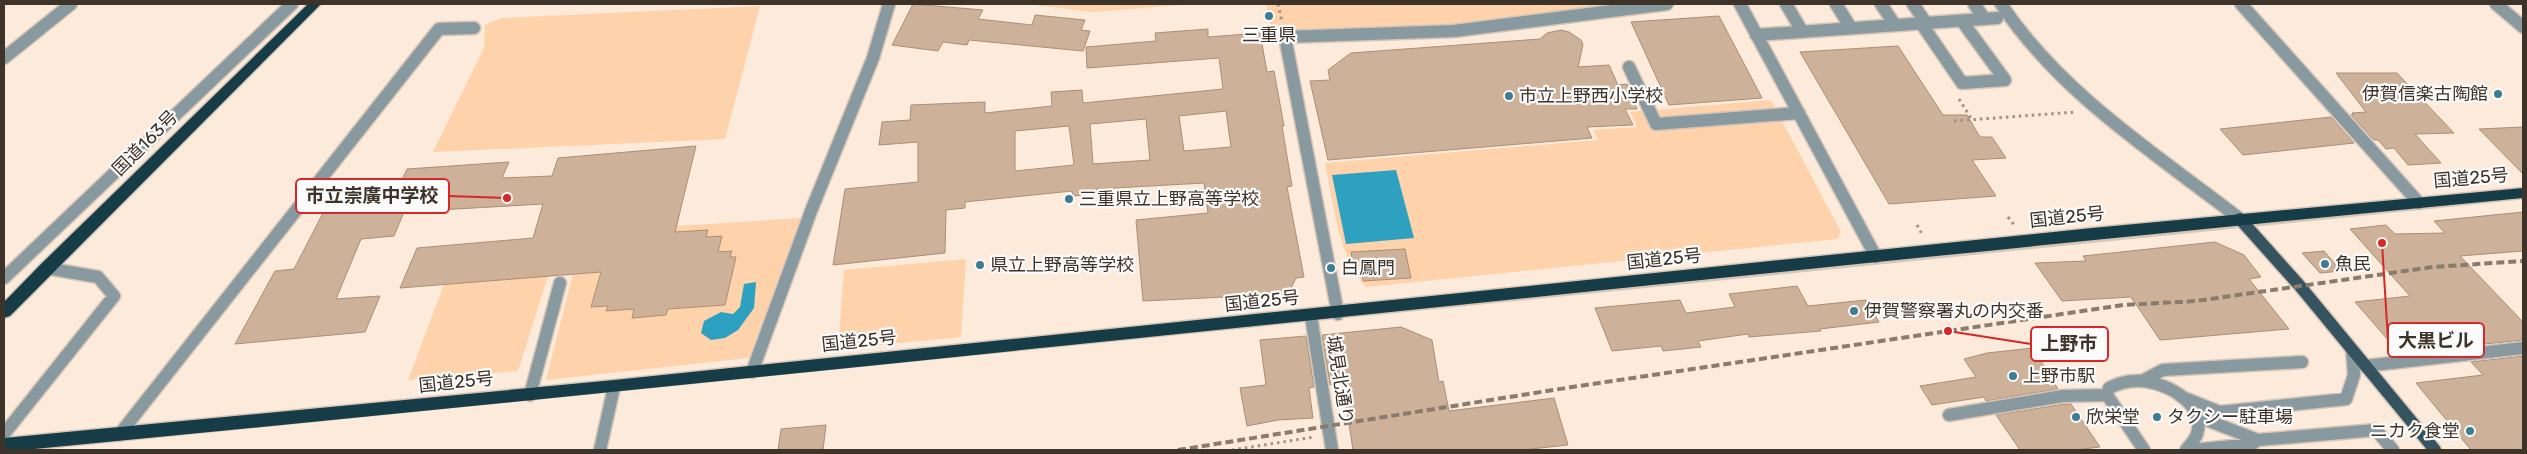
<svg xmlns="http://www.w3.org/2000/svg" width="2527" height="454" font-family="Rubik,'Noto Sans JP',sans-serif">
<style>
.green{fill:#fed2aa}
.water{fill:#2ea1c1}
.building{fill:#cdb198;stroke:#aa8f76;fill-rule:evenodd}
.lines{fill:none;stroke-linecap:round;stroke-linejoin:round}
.minor-casing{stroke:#d6c5b7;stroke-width:15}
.major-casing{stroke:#d6c5b7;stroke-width:15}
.highway-casing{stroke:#d6c5b7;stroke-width:3}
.path{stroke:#a09184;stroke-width:3;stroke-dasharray:2.5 4;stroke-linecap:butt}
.minor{stroke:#88999f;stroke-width:12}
.major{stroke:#35545f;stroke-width:12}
.highway{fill:#163c48;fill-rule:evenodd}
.rail{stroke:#897c6f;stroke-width:4;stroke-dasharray:8 4;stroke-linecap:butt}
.poi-dot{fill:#3e7d91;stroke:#fbfbfb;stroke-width:2}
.labels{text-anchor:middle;stroke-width:4.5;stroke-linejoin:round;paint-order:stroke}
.poi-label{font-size:18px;fill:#3e3328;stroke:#fbfbfb;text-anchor:start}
.street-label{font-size:18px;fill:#3e3328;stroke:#fbfbfb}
.leader{fill:none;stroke:#d62828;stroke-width:2}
.callout-dot{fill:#d62828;stroke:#fbfbfb;stroke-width:2}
.callout{fill:#fbfbfb;stroke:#d62828;stroke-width:2}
.callout-label{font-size:19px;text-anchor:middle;font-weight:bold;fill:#3e3328}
</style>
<rect width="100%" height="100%" fill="#fceadb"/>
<path class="green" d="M1026,4H1194L1093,12Z
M1266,4H1624L1452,25L1272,33Z
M760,6L725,139L433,152L484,48L485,25L501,18Z
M1771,100L1841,232L1837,239L1366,287C1337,254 1334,205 1325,163L1598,140L1593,130L1637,127L1630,112Z
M680,212L678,226L801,218L749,358L546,380L573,274Z
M966,259L961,337L838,349L844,270Z
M548,276L518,371L408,380L444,284Z"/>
<path class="water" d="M1396,170L1414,238L1346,244L1332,175Z
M756,282L754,308L738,330L725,338L711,340L701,333L704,321L721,312L733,314L740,307L744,284Z"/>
<path class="building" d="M913,4L983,10L978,19L1032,25L1035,15L1085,20L1081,30L1090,31L1083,51L969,40L967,45L943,42L938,51L892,45Z
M1719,16L1762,98L1669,105L1631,22Z
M1208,29V37L1260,33L1267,72L1274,71L1284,126H1282L1292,186L1287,187L1304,277L1296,278L1288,294L1143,301L1136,220L1208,213L1204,183L1097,189V194L1073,196L1072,191L965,202V208L946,210L945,253L833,265L845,189L918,182V142L879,145L882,122L910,120L911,105L985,102V113L1052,106L1051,92L1082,90L1083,103L1223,89L1219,58L1087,68L1086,47L1156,41L1155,33ZM1226,111L1231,147L1184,151L1179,116ZM1146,119L1150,160L1093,164L1090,124ZM1069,126L1074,165L1015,171V131Z
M1561,30L1569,32L1581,40L1583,45L1578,67L1609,65L1618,85L1627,84L1637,109H1625L1633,125L1587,127L1592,138L1328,160L1310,81L1330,80L1328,70L1351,53L1540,39L1547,33Z
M1898,46L1943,115H1967L1980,137H1992L2006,158L1972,160L1996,196L1889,204L1800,52Z
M2336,73H2397L2454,133L2415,134L2441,163L2408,165L2394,148L2386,149L2378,140H2374L2351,115L2354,114L2352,113L2366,112Z
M2331,117L2354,143L2243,155L2220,129Z
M2523,127V174L2479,129Z
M696,146L675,232L708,230L706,237L722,236L718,252L732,251L730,257H736L725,305L668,309L666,315L632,318L634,309L606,311L608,306L591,307L601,272L400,288L417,248L533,238L543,204L404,212L394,236L361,239L336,299L380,296L365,332L235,344L275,271L294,269L323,213L389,207L407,169L509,162L502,178L552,176L558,158Z
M2523,212V251L2460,256L2523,322V340L2457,347L2446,335L2389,341L2355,302L2410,296L2350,229L2386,225L2395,234L2445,233L2434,221Z
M2215,242L2244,255L2261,277L2249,279L2289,329L2160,340L2131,297L2062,301L2035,263L2086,261L2083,256Z
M1405,249L1411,278L1363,281L1362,273H1355L1351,252Z
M2324,251L2341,271L2320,273L2302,253Z
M1797,286L1808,306L1866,300L1879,322L1820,329L1821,331L1749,337L1748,334L1698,341L1701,347L1663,351L1661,346L1612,351L1595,308L1680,300L1686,313L1735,307L1729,294Z
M1401,327L1432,340L1439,382L1443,381L1449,411L1554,398L1568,445L1522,450H1353L1343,384L1330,385L1322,335Z
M1306,336L1314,387L1309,388L1313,418L1278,420L1247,426L1240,388L1266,385L1260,340Z
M2033,348L2058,389L1986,401L1984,397L1932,405L1920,386L1976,377L1964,359L1987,353Z
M2523,356V450H2471L2416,383L2483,375L2471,362Z
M2064,404H2071L2100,447L2075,450H2020L1996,415Z
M826,425L823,450H778L781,429Z"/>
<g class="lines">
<defs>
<path id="minor" d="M1740,4L1876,257
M1786,4L1802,31
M1836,4L1851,28
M1881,4L1895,25
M1913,4L1926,23
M1974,4L1985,19
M2001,4C2061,94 2156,154 2240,219
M2241,4L2419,203
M2496,4L2523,27
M1921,23L1962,83L2005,80L1962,21
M1756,35L1997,18
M4,58L71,4
M1629,67L1656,124L1799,113
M4,278L292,4
M1338,314L1285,37L1454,31L1667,4
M1311,316L1332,450
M2365,366L2523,348
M752,372L811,211L873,58L889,4
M2144,380L2163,370L2302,362
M530,395L560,283
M2182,397L2220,412L2346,399L2354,375L2352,350
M1949,415L2063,396L2107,395
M4,434L114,296L98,277L46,268
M119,435L439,29L474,28
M2258,440L2376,430L2393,450
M600,450L614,387
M2144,450L2107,395L2109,388C2118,384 2125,381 2135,381C2161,379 2207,402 2197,434C2195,440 2190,445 2186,450
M2193,450L2252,444L2258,440L2196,416"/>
<path id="major" d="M2240,219L2299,285L2435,450"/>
<path id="highway" d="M308,4H321L10,316L4,318V302L41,264Z
M2523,188V198C1690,278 858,370 24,450H4V438L614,380L2092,228Z"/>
</defs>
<use href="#minor" class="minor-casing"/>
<use href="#major" class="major-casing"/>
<use href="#highway" class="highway-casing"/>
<path class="path" d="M1278,4L1282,22
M1959,99L1972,120
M1954,121L2076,112
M2008,217L2015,226
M1917,225L1923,236
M1232,450L1314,437"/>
<use href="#minor" class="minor"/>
<use href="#major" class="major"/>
<use href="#highway" class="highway"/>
<path class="rail" d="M1178,450L1572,387L2123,305L2196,301L2433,267L2523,261"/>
</g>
<g class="poi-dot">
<circle cx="1269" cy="16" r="5"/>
<circle cx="2498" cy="94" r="5"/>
<circle cx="1509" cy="96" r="5"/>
<circle cx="1069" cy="199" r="5"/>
<circle cx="2325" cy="264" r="5"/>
<circle cx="980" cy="265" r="5"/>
<circle cx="1331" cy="268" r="5"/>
<circle cx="1854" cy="311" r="5"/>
<circle cx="2013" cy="376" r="5"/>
<circle cx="2076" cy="417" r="5"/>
<circle cx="2157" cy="417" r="5"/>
<circle cx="2470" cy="431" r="5"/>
</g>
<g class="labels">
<g class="poi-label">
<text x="1269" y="41" text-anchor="middle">三重県</text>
<text x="2488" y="100" text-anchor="end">伊賀信楽古陶館</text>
<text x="1519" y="102">市立上野西小学校</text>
<text x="1079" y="205">三重県立上野高等学校</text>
<text x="2335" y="270">魚民</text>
<text x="990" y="271">県立上野高等学校</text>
<text x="1341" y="274">白鳳門</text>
<text x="1864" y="317">伊賀警察署丸の内交番</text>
<text x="2023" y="382">上野市駅</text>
<text x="2086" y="423">欣栄堂</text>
<text x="2167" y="423">タクシー駐車場</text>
<text x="2460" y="437" text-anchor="end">ニカク食堂</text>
</g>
<g class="street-label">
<text transform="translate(145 143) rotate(-45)" y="6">国道163号</text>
<text transform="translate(2471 178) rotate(-5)" y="6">国道25号</text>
<text transform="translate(2067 217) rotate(-6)" y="6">国道25号</text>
<text transform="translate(1664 259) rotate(-6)" y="6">国道25号</text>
<text transform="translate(1262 301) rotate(-6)" y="6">国道25号</text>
<text transform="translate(859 341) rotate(-6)" y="6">国道25号</text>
<text transform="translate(1340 380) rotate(81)" y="6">城見北通り</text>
<text transform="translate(456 382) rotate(-6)" y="6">国道25号</text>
</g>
</g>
<path class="leader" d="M507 198L449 196M2382 243L2388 340M1948 331L2031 344"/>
<g class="callout-dot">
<circle cx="507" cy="198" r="5"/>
<circle cx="2382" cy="243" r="5"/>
<circle cx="1948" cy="331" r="5"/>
</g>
<g class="callout">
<rect x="296" y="179" width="153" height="34" rx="5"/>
<rect x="2388" y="323" width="96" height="34" rx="5"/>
<rect x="2031" y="327" width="77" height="34" rx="5"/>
</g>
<g class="callout-label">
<text x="372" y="202">市立崇廣中学校</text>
<text x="2436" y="347">大黒ビル</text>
<text x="2069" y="350">上野市</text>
</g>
<rect width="2527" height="454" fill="none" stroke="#3e3328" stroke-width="10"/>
</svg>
